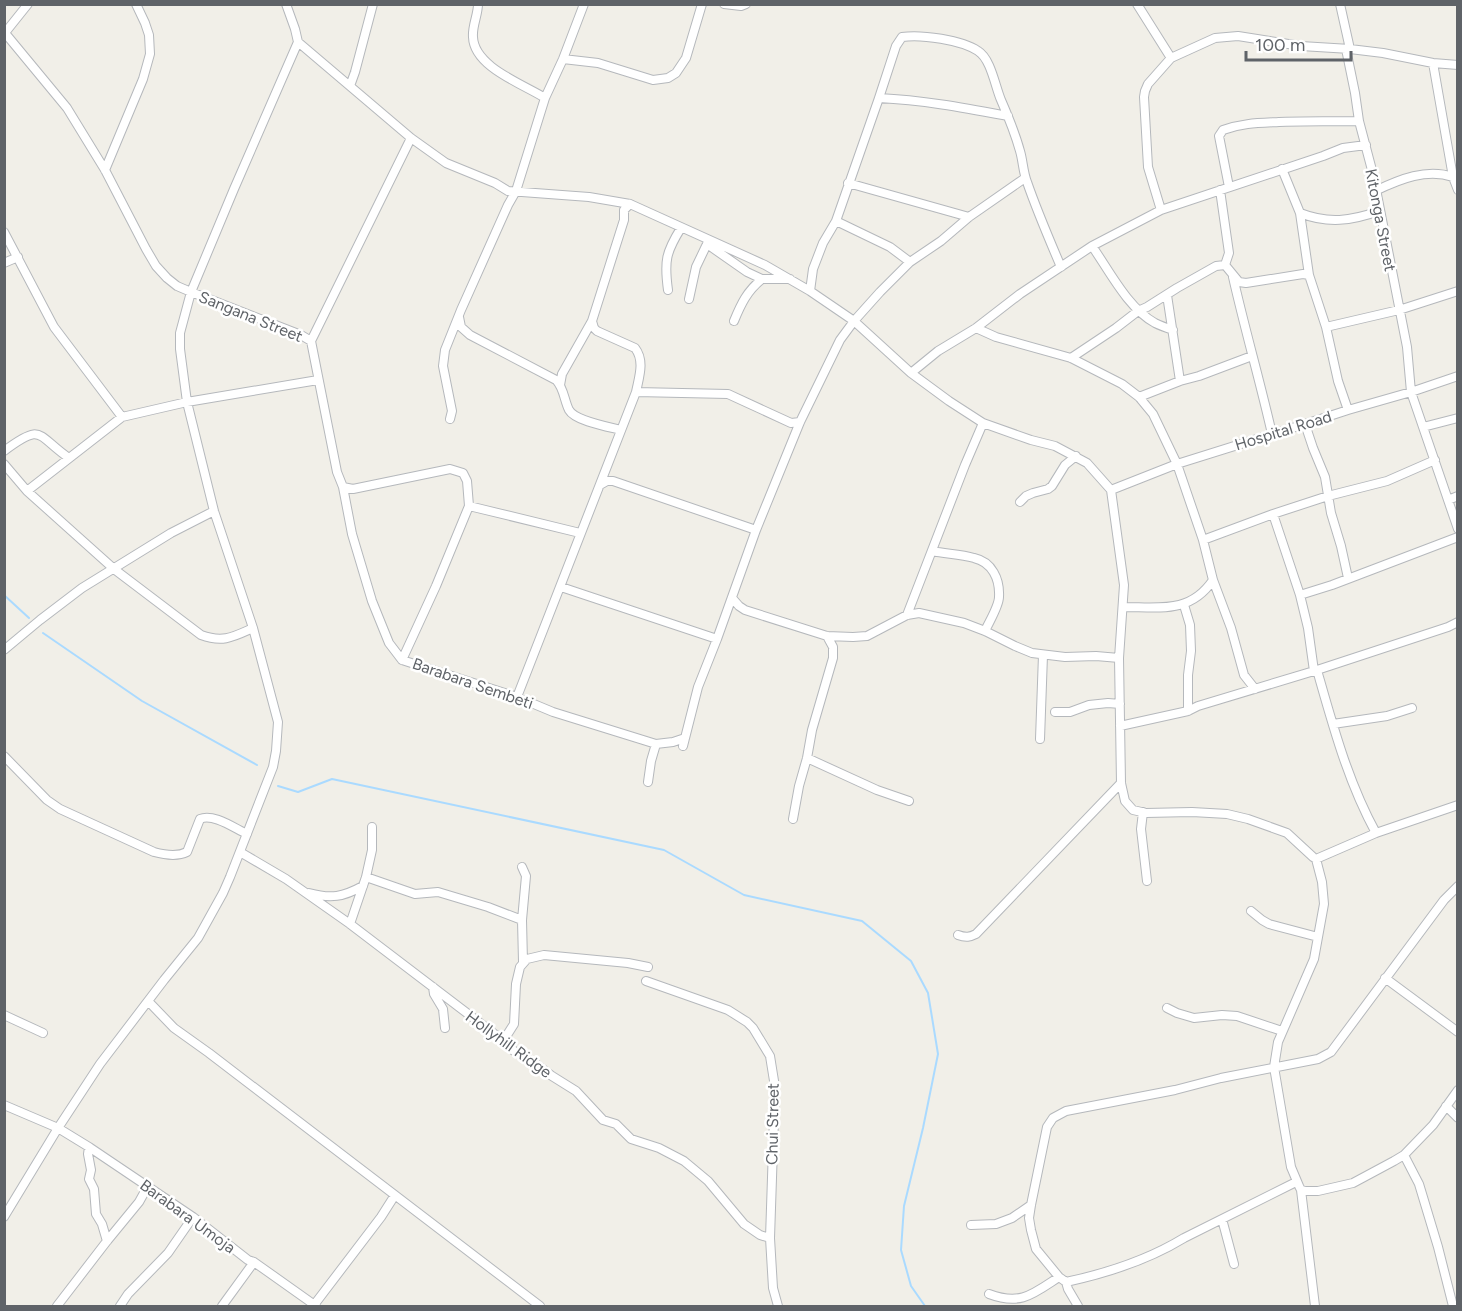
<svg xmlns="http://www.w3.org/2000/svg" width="1462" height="1311" font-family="Figtree,sans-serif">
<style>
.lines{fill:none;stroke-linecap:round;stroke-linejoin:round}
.stream{stroke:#aadaff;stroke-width:2}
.minor-casing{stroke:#b5b8bc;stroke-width:10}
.minor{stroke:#fff;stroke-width:8}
.labels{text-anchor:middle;stroke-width:5;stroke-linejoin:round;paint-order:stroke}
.street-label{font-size:16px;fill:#5f6368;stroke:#fff}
</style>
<rect width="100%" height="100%" fill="#f1efe8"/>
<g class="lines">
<path class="stream" d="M4,595L29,618
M43,633L142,701L257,765
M278,786L298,792L332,779L664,850L744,895L862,921L911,961L928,993L938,1054L923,1128L904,1206L901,1250L911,1286L925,1306"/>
<defs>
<path id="minor" d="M478,4C478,15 472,26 473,37C474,67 523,84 545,98
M724,4L741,6L746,4
M1137,4L1171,58
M1340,4L1350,49
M5,33L67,108L105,170L146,249L156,266L167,278L177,286L191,292L301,335L311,341
M4,34L28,4
M298,42L411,138L446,163L495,183L508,191L589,197L630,204L765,265L810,291L854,321L911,373L949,401L983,423L1031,440L1055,446L1087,463L1111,490L1124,585L1119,658L1121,783L1125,801L1133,810L1146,813L1192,812L1227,814L1248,819L1287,833L1313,857L1316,859L1322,882L1324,904L1314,959L1278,1042L1274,1067L1291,1167L1299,1186L1301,1190L1305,1191H1318L1353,1183L1394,1161L1404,1155L1433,1125L1458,1090
M1346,49L1355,93L1359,121L1373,174L1407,347L1411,392L1458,529
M563,59L598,63L653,80L668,78L676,73L686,58L702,4
M1433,63L1453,177L1458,190
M350,86L355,72L373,4
M879,98C923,100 965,108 1008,116
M1282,169L1300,213L1309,275
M105,170L143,79L150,54L149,35L145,23L136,4
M848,183L969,217
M1229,187L1219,136L1223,130C1242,123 1259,123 1279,122C1305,121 1332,121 1359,121
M1220,190L1229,253L1225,265
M1375,191C1400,179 1427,168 1453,177
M1161,210L1148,167L1144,97L1145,91L1148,84L1171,58L1215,38L1238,36L1301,46L1350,49L1383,53L1433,63L1458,65
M1300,213C1328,224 1351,221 1379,211
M836,221L890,247L910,262
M4,232L54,327L122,417
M707,244L747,272L762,279
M1092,246C1110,272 1128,308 1155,323C1161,326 1167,328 1173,330
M4,263L18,257
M1233,277C1245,330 1260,381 1272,434
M668,290C664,261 666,252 681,228
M810,291L813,269L823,243L836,221L879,98L896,46L902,37C921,34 962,40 978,51C991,59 995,86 1001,100C1008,116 1015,133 1020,151C1023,161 1023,172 1027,182C1037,211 1049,239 1061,267
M1167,295L1180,381
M689,299L696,267L707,244L711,242
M459,317L461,327L470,335L556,380C564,388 564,400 569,410C575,421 609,427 621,430
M734,321C741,304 747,291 762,279H790
M1326,327L1399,310L1458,291
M976,328L996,337L1071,358L1122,384L1139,397L1153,414L1177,464L1203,540L1213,580L1231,628L1244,675L1255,689
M1071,358L1116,328L1138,311L1147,307L1177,288L1216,266L1225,265L1239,282L1246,283L1303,274L1309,275L1326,327L1338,381L1348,410
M911,373L938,351L976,328L1020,294L1092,246L1161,210L1323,156L1343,148L1366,145
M560,385L562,374L592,321
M636,392L728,394L791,423L800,422
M1139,397L1180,381L1199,376L1252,356
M450,419L452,411L443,366L445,350L461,310L508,205L516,191L545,98L563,59L584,4
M1305,424L1313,448L1325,477L1331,513L1341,546L1348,578
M1423,427L1458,418
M4,451C43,422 36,435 69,458
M4,464L27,491L114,569L201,635C223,643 233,637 253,628
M600,485L607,481H613L756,530
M343,487L352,534L372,601L389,643L402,660L517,697L553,712L656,744L673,742L685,738
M1111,490L1177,464L1305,424L1348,410L1411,392L1458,376
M27,491L122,417L187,402L318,380
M1448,500L1458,496
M1020,502L1026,496L1033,493L1048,489L1052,486L1065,465L1076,456
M469,506L580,533
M1273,514L1300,595L1308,628L1314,671
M1203,540L1273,514L1328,496L1387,481L1435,460
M932,551C946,554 960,554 974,558C992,562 1000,579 999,597C999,606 989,622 985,631
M561,587L717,639
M1300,595L1332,585L1458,537
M732,598L739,606L745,610L827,636L853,637L867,636L907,615L919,613L964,623L985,631L1015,646L1032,653L1065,657L1096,656L1119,658
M1184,605L1190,625L1191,651L1188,675V711
M1123,607C1159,607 1190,614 1213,580
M907,615L965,465L983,423
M4,650L40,620L82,588L171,533L214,511
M402,660L436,586L469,506L467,481L463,473L450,469L353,489L343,487L337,472L311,341L411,138
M1317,670C1333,726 1348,782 1376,833
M517,697L636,392C639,377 645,361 635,348L597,331L594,328L592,321L624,220V210L630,204
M1055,712H1070L1089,705L1108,703L1120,704
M1333,724L1387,716L1412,708
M1120,726L1188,711L1198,706L1314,671L1448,627L1458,622
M1040,739L1043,655
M683,746L698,687L717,639L756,530L800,422L840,340L854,321L880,292L910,262L941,241L969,217L1025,178
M4,756L47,800L60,809L154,852C165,855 177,857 187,852L200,819C213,813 234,828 247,834
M807,758L877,790L909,801
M648,782L651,761L656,744
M1143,812L1141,829L1147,881
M793,819L799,786L807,758L812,730L833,658V647L827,636
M240,852L286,879L350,924L501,1039L514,1051L536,1064L552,1076L576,1091L603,1120L616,1124L631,1139L659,1148L684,1161L708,1181L744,1224L760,1235L770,1238
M1316,859L1376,833L1458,805
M522,867L526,876L522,920L523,962
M366,877L415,894L438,892L488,907L522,920
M309,893C331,899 343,897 363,886
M1251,911L1262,920L1269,924L1318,937
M350,924L366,877L372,850V827
M958,935C966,938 970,937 976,934L1121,783
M1385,978L1458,1032
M646,981L728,1010L747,1022L753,1028L770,1056L775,1087L770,1238L773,1288L778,1306
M433,987L434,994L443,1009L445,1028
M148,1001L174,1028L209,1053L540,1306
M1167,1008L1177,1013L1194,1018L1222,1015L1237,1016L1282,1031
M4,1015L43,1033
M501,1039L507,1035L514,1024L516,984L520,967L527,959L544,955L628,963L648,967
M4,1105L58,1128L89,1147L193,1217L248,1260L254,1262L316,1306
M1446,1106L1458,1118
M89,1147L88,1154L91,1170L89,1179L94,1189L96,1214L102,1224L107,1241
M1404,1155L1419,1184L1438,1247L1453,1306
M1296,1182L1184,1238C1148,1260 1108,1273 1066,1282L1059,1277L1036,1249L1031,1230L1029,1218L1031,1205L1047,1127L1053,1118L1066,1111L1175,1090L1221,1078L1318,1059L1331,1052L1444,900L1458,886
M1301,1190L1315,1306
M4,1217L58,1128L100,1064L164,980L198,938L223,893L230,877L273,767L276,751L278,722L253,628L214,511L187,402L180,349V333L191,292L234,189L298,42L295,29L286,4
M1222,1219L1234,1264
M971,1225L996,1224L1012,1218L1031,1205
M1066,1282L1068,1289L1078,1306
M989,1294C1021,1306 1033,1294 1059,1277
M314,1305L381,1217L395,1195
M57,1306L107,1241L139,1202L144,1193V1184
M120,1306L128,1294L168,1253L193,1217
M222,1306L254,1262"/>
</defs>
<use href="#minor" class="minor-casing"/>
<use href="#minor" class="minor"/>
</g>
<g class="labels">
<g class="street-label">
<text transform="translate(1381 220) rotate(79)" y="6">Kitonga Street</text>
<text transform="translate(251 316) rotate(22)" y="6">Sangana Street</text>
<text transform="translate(1283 430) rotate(-17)" y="6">Hospital Road</text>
<text transform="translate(473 683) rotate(19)" y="6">Barabara Sembeti</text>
<text transform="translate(509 1044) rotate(36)" y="6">Hollyhill Ridge</text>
<text transform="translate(772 1124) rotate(-89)" y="6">Chui Street</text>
<text transform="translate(188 1216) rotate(36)" y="6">Barabara Umoja</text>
</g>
</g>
<rect width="1462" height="1311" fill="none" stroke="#5f6368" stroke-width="12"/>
<path d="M1246 51v9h105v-9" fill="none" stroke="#5f6368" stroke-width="3"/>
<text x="1255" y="51" font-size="18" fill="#5f6368" stroke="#ffffff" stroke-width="4.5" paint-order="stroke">100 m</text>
</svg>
